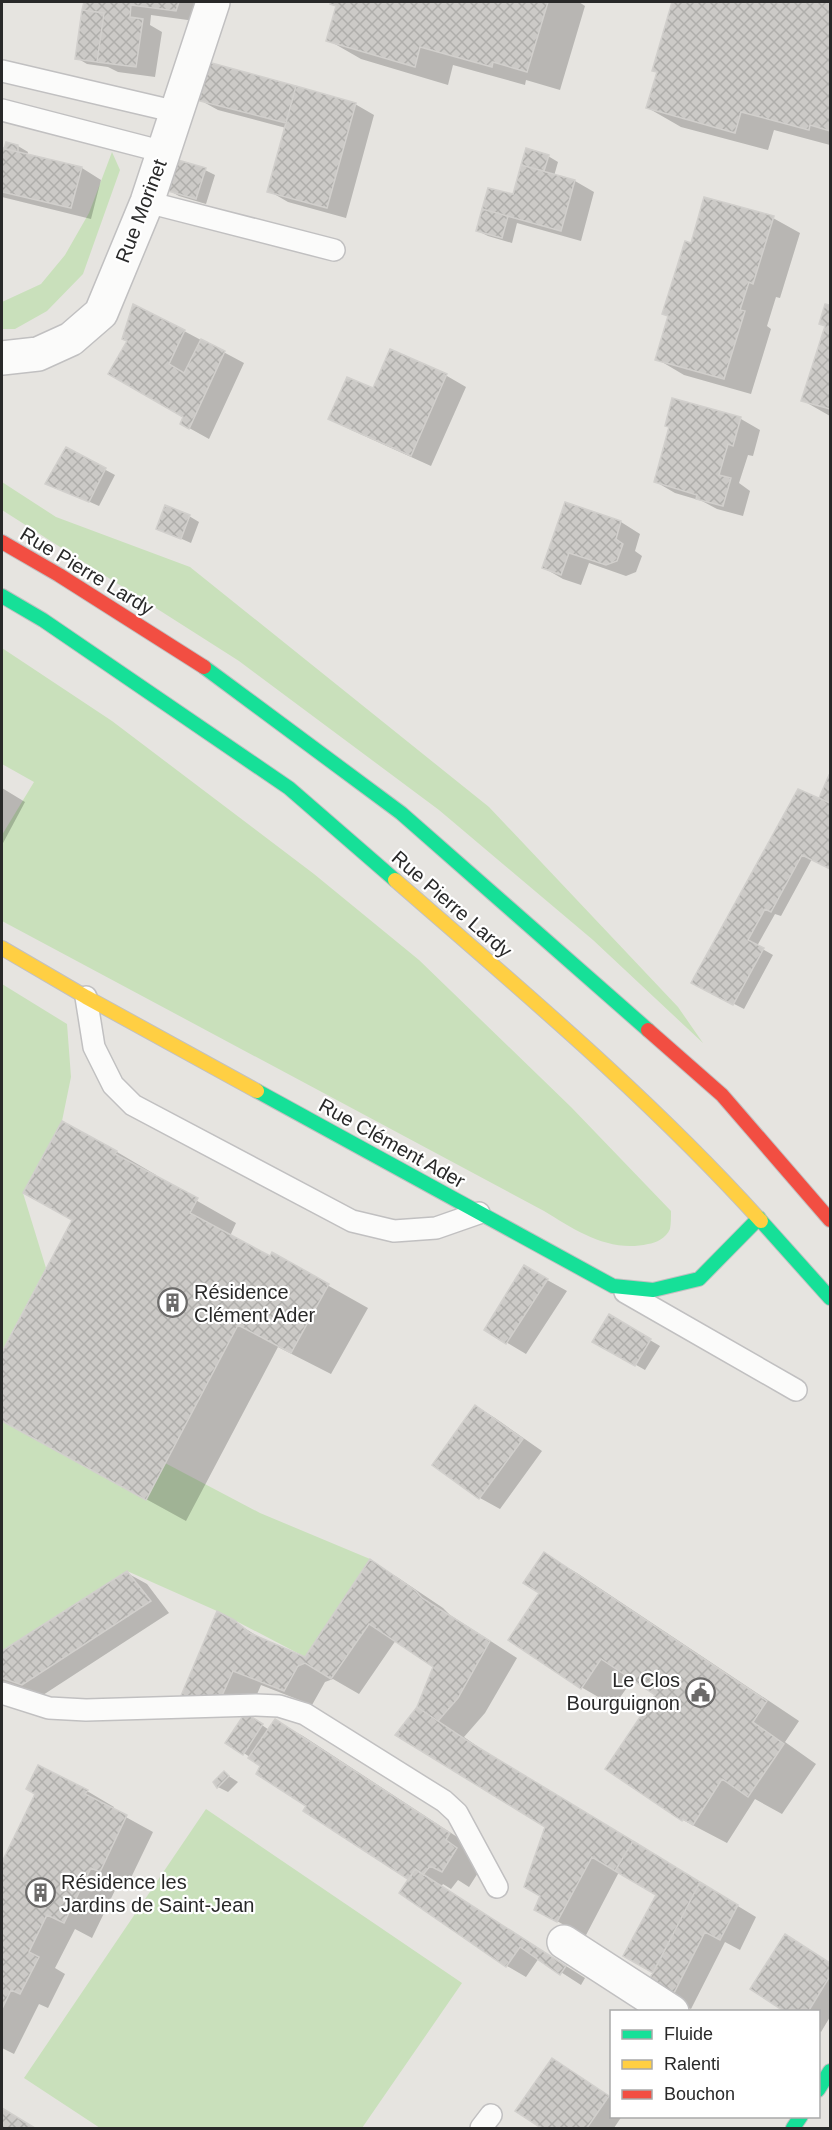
<svg xmlns="http://www.w3.org/2000/svg" width="832" height="2130" font-family="Helvetica,sans-serif">
<style>
.green{fill:#c9e0bb}
.shadow{fill:#0003}
.building{fill:url(#building-cross-hatch);stroke:#d1cfcc;stroke-width:1.5}
.lines{fill:none;stroke-linecap:round;stroke-linejoin:round}
.lane-casing{stroke:#c1c0c1;stroke-width:24}
.street-casing{stroke:#c1c0c1;stroke-width:36}
.fast-casing{stroke:#c1c0c1;stroke-width:16}
.slow-casing{stroke:#c1c0c1;stroke-width:16}
.jam-casing{stroke:#c1c0c1;stroke-width:16}
.lane{stroke:#fbfbfa;stroke-width:21}
.street{stroke:#fbfbfa;stroke-width:33}
.fast{stroke:#16e098;stroke-width:14}
.slow{stroke:#ffcf43;stroke-width:14}
.jam{stroke:#f24e42;stroke-width:14}
.labels{text-anchor:middle;stroke-width:4.5;stroke-linejoin:round;paint-order:stroke}
.street-label{font-size:20px;fill:#292929;stroke:#fff}
.poi-label{font-size:20px;fill:#292929;stroke:#fff;text-anchor:start}
</style>
<defs>
<pattern id="building-cross-hatch" width="8" height="8" patternUnits="userSpaceOnUse" patternTransform="scale(1.5)"><rect width="8" height="8" fill="#cccac7"/><path d="M0 0l8 8M0 8l8-8" fill="none" stroke="#afaeab"/></pattern>
</defs>
<rect width="100%" height="100%" fill="#e6e4e0"/>
<path class="green" d="M112,152L120,170L83,274L47,311L15,329H2V302L41,284L65,255L89,213Z
M2,482L56,517L190,567L489,807L678,1007L703,1043L593,940L439,810L239,661L2,510Z
M2,648L112,721L314,874L419,960L571,1107L671,1211C671,1216 671,1224 670,1229C666,1238 656,1243 648,1244C609,1253 575,1230 544,1211L2,921V835L34,782L2,764Z
M2,984L67,1024L71,1077L62,1121L23,1193L46,1268L2,1351Z
M2,1421L146,1499L165,1463L260,1513L370,1559L305,1657L217,1611L127,1571L2,1651Z
M206,1809L462,1983L362,2128H100L24,2078Z"/>
<path class="shadow" d="M85,2H201L195,21L151,15L150,25L162,32L155,77L118,72L108,67L87,64L77,58Z
M333,2H579L585,6L560,90L526,80L525,85L453,65L448,85L361,59L328,40L338,6L332,3Z
M673,2H768L781,5L782,2H830V145L774,130L768,150L681,127L648,108L658,73L654,70Z
M198,99L355,104L374,115L346,218L288,202L269,191L286,128L218,110Z
M18,146L28,152L27,156L82,168L101,180L91,219L2,197V150L5,151Z
M527,150L548,156L558,162L554,176L575,181L594,192L581,241L517,223L512,243L488,236L478,231L514,196Z
M205,170L215,175L206,204L179,196L170,191Z
M773,218L800,233L780,298L776,297L767,326L771,329L751,394L684,375L657,359L692,245Z
M826,306L830,307V416L802,400L826,326Z
M184,331L244,363L209,439L182,424L185,416L110,373Z
M391,351L447,376L466,387L431,466L349,429L329,418L374,390Z
M673,400L741,419L760,430L753,456L748,455L739,483L750,491L743,516L717,509L702,501L675,493L656,482L670,428Z
M67,449L115,475L99,506L47,483Z
M566,504L621,522L640,534L635,551L642,556L636,572L626,576L589,563L581,585L563,579L544,568Z
M189,516L199,522L191,543L157,528Z
M830,777V869L812,859L781,916L775,914L757,946L773,955L744,1009L703,988L820,800Z
M2,788L25,802L2,845Z
M63,1123L117,1152L156,1175L155,1177L236,1223L230,1236L270,1258L272,1254L368,1308L331,1374L278,1347L186,1521L2,1420V1354L74,1220Z
M524,1267L567,1291L526,1354L486,1330Z
M609,1316L660,1346L645,1370L594,1341Z
M476,1406L495,1418L542,1451L500,1509L480,1498L434,1464Z
M544,1554L577,1573L799,1721L785,1742L816,1764L782,1814L755,1799L727,1843L683,1820L657,1695L633,1679L614,1706L581,1687L541,1593Z
M370,1561L397,1577L443,1608L450,1615L517,1658L485,1713L464,1737L498,1761L756,1917L740,1950L725,1942L691,2009L672,1998L655,1973L658,1895L619,1872L585,1937L536,1909L542,1895L547,1827L418,1708L435,1666L396,1640L359,1694L333,1679L325,1682L312,1705L261,1685L249,1713H209L233,1621L267,1642L306,1659Z
M127,1573L147,1584L169,1613L43,1695L2,1681V1653Z
M255,1720L269,1730L276,1721L303,1736L477,1850L483,1865L469,1887L458,1880L451,1889L443,1884L441,1887L585,1978L581,1985L539,1958L526,1977L507,1966L410,1879L309,1805L262,1765L227,1742Z
M38,1767L87,1791L114,1807L113,1810L153,1832L127,1886L119,1882L92,1938L75,1929L55,1968L65,1974L48,2008L39,2004L14,2054L2,2048V1865L36,1794Z
M224,1773L238,1782L228,1792L218,1787Z
M786,1936L830,1963V2017L821,2032L818,2030V2012H788Z
M552,2060L612,2098V2116H622L614,2128H544L517,2110Z
M2,2108L34,2128H2Z"/>
<path class="building" d="M84,2H179L176,11L131,5L130,17L143,19L136,67L97,62L104,13L82,10Z
M331,2H548L527,72L493,62L492,67L420,47L415,67L326,41L336,6L330,4Z
M672,2H774L780,3L781,2H830V131L810,125L809,130L741,112L735,133L646,108L657,72L652,71Z
M82,10L104,13L97,62L75,59Z
M208,62L296,86L286,123L196,100Z
M296,86L356,103L327,208L267,192Z
M6,142L18,145V152L4,149Z
M2,148L82,167L71,208L2,192Z
M526,148L549,155L544,171L521,165Z
M178,160L206,168L196,199L168,191Z
M521,165L575,180L561,231L482,209L488,188L513,194Z
M704,197L774,216L753,284L749,282L740,310L745,311L724,379L655,360L668,316L662,314L685,241L691,243Z
M482,209L508,216L502,238L476,231Z
M133,304L185,330L169,364L184,373L201,339L225,351L189,429L180,424L183,417L108,374L127,341L122,339Z
M825,304L830,305V409L801,401L825,326L819,324Z
M390,349L447,374L411,456L328,419L347,377L373,388Z
M672,398L741,417L733,446L728,444L719,475L731,478L723,506L696,499L697,495L654,482L669,427L665,426Z
M66,447L106,468L89,502L45,484Z
M565,502L621,521L616,539L623,544L617,561L606,565L569,553L561,575L542,568Z
M165,505L190,515L181,539L156,529Z
M829,775L830,776V803L819,798Z
M798,789L830,803V869L802,855L771,912L765,909L748,940L764,948L733,1005L691,983Z
M62,1121L117,1151L115,1154L198,1198L190,1213L270,1256L272,1252L329,1284L291,1353L238,1325L146,1500L2,1421V1352L72,1220L23,1193Z
M524,1265L548,1279L506,1344L484,1330Z
M609,1314L651,1339L635,1366L592,1342Z
M475,1405L523,1439L479,1499L432,1465Z
M544,1552L767,1701L753,1722L784,1744L748,1797L722,1779L693,1825L683,1819L682,1821L605,1769L655,1695L601,1659L581,1689L508,1640L539,1593L523,1583Z
M370,1559L416,1591L422,1598L490,1641L458,1698L438,1721L417,1707L433,1667L369,1624L331,1679L305,1663L298,1666L284,1691L233,1671L221,1698H180L217,1611L234,1620L250,1633L305,1657Z
M127,1571L151,1601L22,1685L2,1678V1651Z
M417,1707L471,1743L633,1841L615,1871L592,1857L557,1922L534,1910L540,1896L524,1887L545,1827L395,1735Z
M245,1713L263,1724L243,1755L225,1743Z
M275,1719L450,1833L446,1840L457,1848L442,1872L430,1866L423,1875L415,1869L409,1880L303,1811L306,1806L256,1774L260,1766L248,1758Z
M38,1765L88,1790L85,1794L127,1815L100,1872L91,1868L64,1923L47,1915L29,1952L39,1957L20,1994L11,1990L2,2009V1862L35,1794L26,1789Z
M224,1771L229,1776L217,1788L213,1782Z
M633,1841L700,1882L653,1973L623,1956L656,1895L615,1871Z
M415,1869L566,1966L560,1975L520,1947L506,1967L399,1893Z
M700,1882L738,1905L720,1940L705,1932L671,1999L647,1984Z
M785,1934L830,1963V1976L808,2012H785L750,1989Z
M552,2058L609,2096L587,2128H541L515,2111Z
M2,2108L35,2128H2Z"/>
<g class="lines">
<defs>
<path id="lane" d="M2,71L177,112
M2,110L164,152
M147,202L334,250
M86,997L94,1047L113,1085L133,1105L352,1221L394,1231L436,1228L479,1213
M625,1292L796,1390
M2,1693L49,1708L86,1710L256,1705L279,1706L305,1714L444,1801L457,1813L497,1887
M481,2128L491,2115"/>
<path id="street" d="M2,358L38,354L71,339L101,313L147,202L213,2
M564,1942L672,2012"/>
<path id="fast" d="M2,596L43,620L289,788L395,880
M204,667L401,813L648,1030
M257,1091L613,1286L653,1290L699,1279L759,1218
M761,1221L830,1298
M818,2090L830,2071
M793,2128L801,2116"/>
<path id="slow" d="M395,880C520,989 649,1097 761,1221
M2,948L86,997L257,1091"/>
<path id="jam" d="M2,542L59,575L204,667
M648,1030L722,1095L830,1220"/>
</defs>
<use href="#lane" class="lane-casing"/>
<use href="#street" class="street-casing"/>
<use href="#fast" class="fast-casing"/>
<use href="#slow" class="slow-casing"/>
<use href="#jam" class="jam-casing"/>
<use href="#lane" class="lane"/>
<use href="#street" class="street"/>
<use href="#fast" class="fast"/>
<use href="#slow" class="slow"/>
<use href="#jam" class="jam"/>
</g>
<defs>
<symbol id="building-ring" viewBox="-11 -11 22 22"><circle r="9.5" fill="#fff" stroke="#6b6a69" stroke-width="1.5"/><path d="M-4-6H4V6H1V3H-1V6H-4ZM-2.5-4.3h1.7v1.8h-1.7ZM.8-4.3h1.7v1.8H.8ZM-2.5-1h1.7V.8h-1.7ZM.8-1h1.7V.8H.8Z" fill="#6b6a69"/></symbol>
<symbol id="civic-ring" viewBox="-11 -11 22 22"><circle r="9.5" fill="#fff" stroke="#6b6a69" stroke-width="1.5"/><path d="M-.6-6.5H3V-4.5H.6V-3L4-1V1h2V6H-6V1h2V-1L-.6-3ZM-1.2 2.5V6h2.4V2.5Z" fill="#6b6a69"/></symbol>
</defs>
<g fill-rule="evenodd">
<use href="#building-ring" x="156" y="1286" width="33" height="33"/>
<use href="#civic-ring" x="684" y="1676" width="33" height="33"/>
<use href="#building-ring" x="24" y="1876" width="33" height="33"/>
</g>
<g class="labels">
<g class="street-label">
<text transform="translate(141 211) rotate(-69)" y="7">Rue Morinet</text>
<text transform="translate(87 571) rotate(31)" y="7">Rue Pierre Lardy</text>
<text transform="translate(452 904) rotate(41)" y="7">Rue Pierre Lardy</text>
<text transform="translate(392 1143) rotate(29)" y="7">Rue Clément Ader</text>
</g>
<g class="poi-label">
<text x="194" y="1299">Résidence<tspan x="194" dy="23">Clément Ader</tspan></text>
<text x="680" y="1687" text-anchor="end">Le Clos<tspan x="680" dy="23">Bourguignon</tspan></text>
<text x="61" y="1889">Résidence les<tspan x="61" dy="23">Jardins de Saint-Jean</tspan></text>
</g>
</g>
<rect width="832" height="2130" fill="none" stroke="#292929" stroke-width="6"/>
<rect x="610" y="2010" width="210" height="108" fill="#ffffff" stroke="#a9a9a9" stroke-width="1.5"/>
<rect x="622" y="2030" width="30" height="9" fill="#16e098" stroke="#a9a9a9" stroke-width="1.5"/>
<text x="664" y="2040" font-size="18" fill="#292929">Fluide</text>
<rect x="622" y="2060" width="30" height="9" fill="#ffcf43" stroke="#a9a9a9" stroke-width="1.5"/>
<text x="664" y="2070" font-size="18" fill="#292929">Ralenti</text>
<rect x="622" y="2090" width="30" height="9" fill="#f24e42" stroke="#a9a9a9" stroke-width="1.5"/>
<text x="664" y="2100" font-size="18" fill="#292929">Bouchon</text>
</svg>
